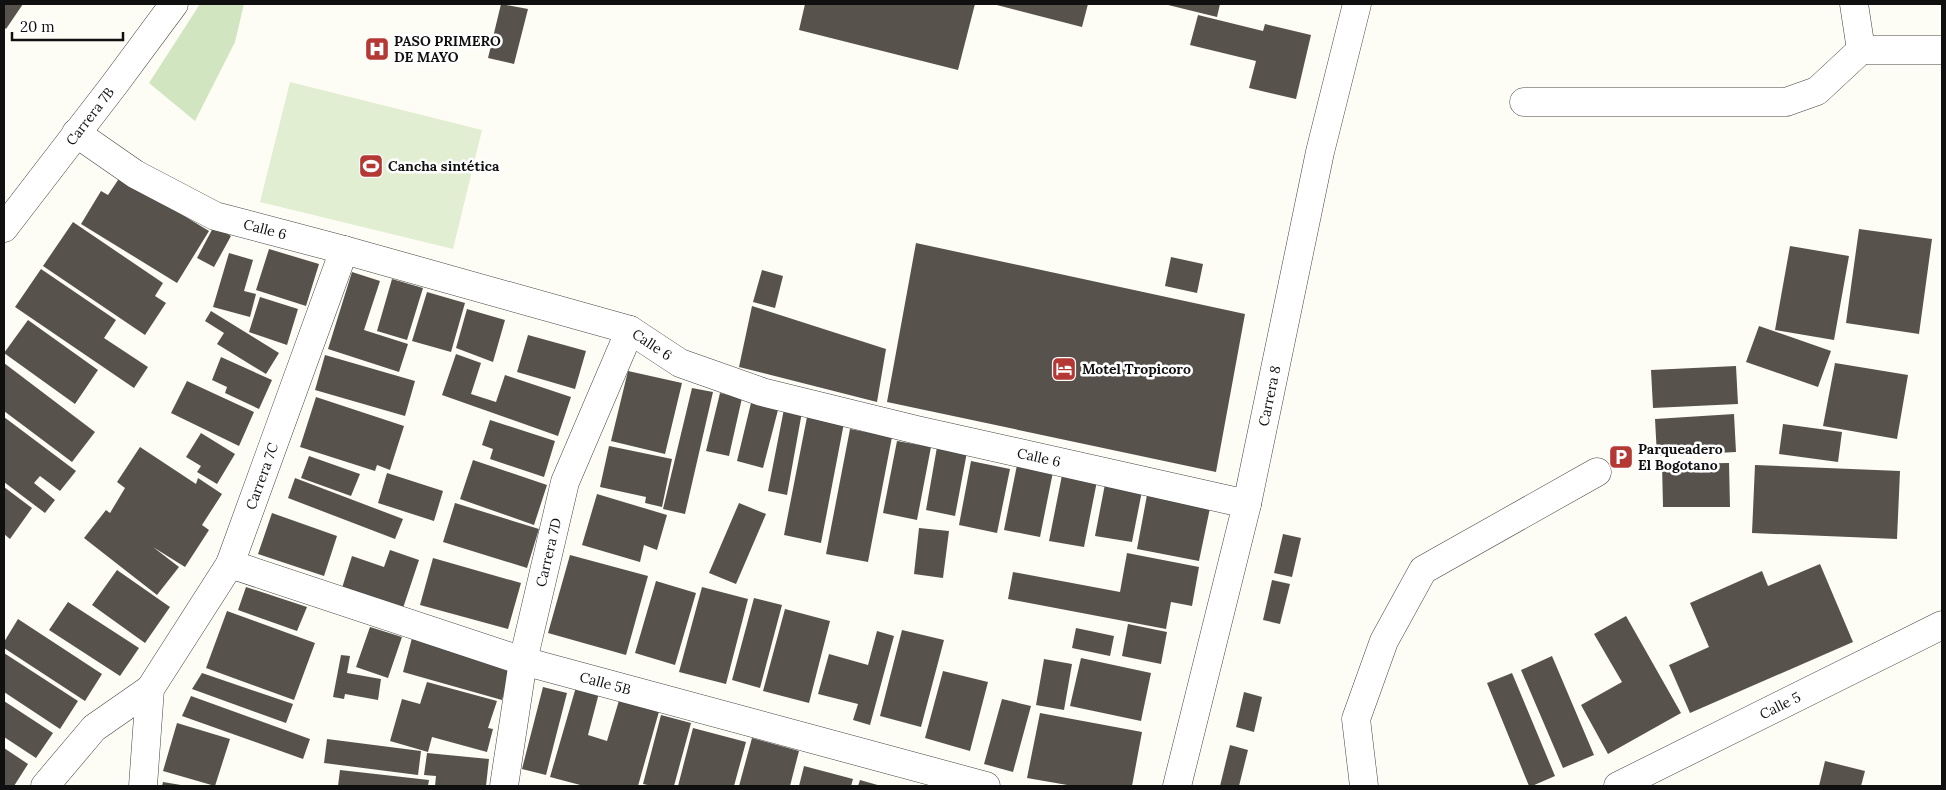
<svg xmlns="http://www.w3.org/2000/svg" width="1946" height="790" font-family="Lora,serif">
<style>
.green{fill:#d1e6c0}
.pitch{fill:#e2eed1}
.building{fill:#58524d}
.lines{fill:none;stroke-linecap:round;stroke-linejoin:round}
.minor-casing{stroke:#434343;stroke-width:29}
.minor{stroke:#fff;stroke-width:28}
.labels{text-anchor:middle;stroke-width:5;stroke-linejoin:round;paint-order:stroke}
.poi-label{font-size:14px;font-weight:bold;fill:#101010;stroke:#fff;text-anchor:start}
.street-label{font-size:14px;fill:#101010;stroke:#fff}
</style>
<rect width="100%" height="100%" fill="#fefdf5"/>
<path class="green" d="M200,4H244L235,42L195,121L149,83Z"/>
<path class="pitch" d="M290,82L482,130L453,249L260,202Z"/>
<path class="building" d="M4,4H23L6,29L4,27Z
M501,4L528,9L514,64L488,58Z
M805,4H975L958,70L799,30Z
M993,4H1088L1082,27Z
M1164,4H1220L1217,17Z
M1198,15L1263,31L1265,24L1311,35L1296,99L1249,88L1256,61L1190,45Z
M120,177L209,231L177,283L81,224L101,191L108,195Z
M73,222L163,283L155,296L166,303L145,335L43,266Z
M214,226L231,236L214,267L197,258Z
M1859,229L1932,239L1919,334L1846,323Z
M916,243L1245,314L1216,472L887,402Z
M1790,246L1849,256L1834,340L1775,330Z
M269,249L319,264L306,306L256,290Z
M229,253L253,260L244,291L256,294L250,317L213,307Z
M1171,257L1203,264L1197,293L1165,286Z
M41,269L116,320L104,338L148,367L134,388L15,307Z
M762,270L783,276L775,308L753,302Z
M352,272L380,281L364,330L408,344L399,372L328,349Z
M392,279L423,288L407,340L377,331Z
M427,292L465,303L451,352L412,341Z
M260,297L298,309L287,345L249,332Z
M752,306L886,349L877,402L739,367Z
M467,309L505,320L493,362L456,348Z
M211,311L279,353L266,374L217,344L224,333L205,321Z
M28,320L98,370L75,404L4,353Z
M1759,326L1831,351L1818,387L1746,362Z
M528,335L586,351L575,389L517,372Z
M456,354L481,363L471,394L496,402L505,375L571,397L558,436L442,395Z
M325,355L415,381L405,416L315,390Z
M221,357L272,380L259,409L225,393L227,387L212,380Z
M4,363L95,432L72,462L4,411Z
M1835,363L1908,375L1897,439L1823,426Z
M1736,366L1738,404L1653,408L1651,370Z
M628,371L682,383L665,454L611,441Z
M187,381L254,412L239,446L171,413Z
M692,388L713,392L685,514L663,509Z
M720,393L742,398L729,456L706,451Z
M316,397L404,426L390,470L377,465L375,471L300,447Z
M751,403L778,410L763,468L737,461Z
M784,409L802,412L787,495L768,491Z
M1734,414L1736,452L1657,456L1655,419Z
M4,417L76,471L60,491L40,476L34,483L55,500L45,513L4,482Z
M807,417L844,423L821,543L784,535Z
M490,420L555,441L544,477L490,459L493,449L482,445Z
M1783,424L1842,432L1838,462L1779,454Z
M850,429L892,437L868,562L826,554Z
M201,433L235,454L217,484L197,472L201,466L186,457Z
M897,441L931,447L917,520L883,513Z
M609,446L672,459L662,507L645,503L646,497L600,487Z
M140,447L196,484L198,478L222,494L202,525L209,530L185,567L153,547L179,567L157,595L84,538L106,510L110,513L125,488L117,482Z
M937,447L967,452L955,516L926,510Z
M309,456L360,474L351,496L301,478Z
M473,460L547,485L534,525L460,499Z
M1018,460L1054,467L1040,537L1004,530Z
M971,461L1010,469L997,533L959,525Z
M1729,463L1730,507H1663L1662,464Z
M1755,465L1900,471L1897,539L1752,533Z
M387,473L443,491L434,521L378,503Z
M1062,475L1097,481L1084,547L1049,541Z
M295,478L403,519L395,539L288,498Z
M1105,484L1142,491L1132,542L1095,536Z
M4,487L32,508L10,539L4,534Z
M597,494L667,515L657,550L644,545L640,562L582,545Z
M1147,495L1210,508L1199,561L1137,549Z
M455,503L539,529L527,568L443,542Z
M739,503L766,514L736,584L709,573Z
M272,513L337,536L324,576L258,554Z
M919,528L949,531L943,578L914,574Z
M1283,534L1301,538L1292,577L1274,573Z
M390,550L419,560L403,608L342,588L352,556L384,567Z
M1127,553L1199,567L1192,606L1171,602L1166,629L1008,599L1013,572L1120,592Z
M570,555L648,576L626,655L548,633Z
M433,558L521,583L508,629L420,605Z
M1820,564L1853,642L1690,713L1669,665L1709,647L1690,603L1762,571L1768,586Z
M117,570L170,607L145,643L92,605Z
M1272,580L1290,584L1280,624L1263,620Z
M656,581L696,593L675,665L635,653Z
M246,587L307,607L297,631L238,610Z
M702,587L748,599L726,684L679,672Z
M754,598L782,605L760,688L732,680Z
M68,602L139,648L120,676L49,630Z
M785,609L830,621L809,703L763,691Z
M227,611L315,643L294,700L206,668Z
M1626,616L1681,713L1608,754L1581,705L1622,682L1594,634Z
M18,619L102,674L85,701L4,648V642Z
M1128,624L1167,632L1161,664L1122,656Z
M370,627L402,637L388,678L356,667Z
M1076,628L1114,636L1110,656L1072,648Z
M902,630L944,640L921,727L880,716Z
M877,631L894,636L870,725L853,720L858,704L818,694L829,654L868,665Z
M412,638L511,666L502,700L403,672Z
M4,653L78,701L60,729L4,692Z
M341,655L350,656L347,673L381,679L378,700L345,694L344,699L333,697Z
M1552,656L1594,755L1563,768L1521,670Z
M1081,658L1151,673L1141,721L1070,706Z
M1044,659L1072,664L1064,710L1036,705Z
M943,671L988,682L970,751L925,738Z
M202,673L293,704L286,723L192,689Z
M1512,673L1555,776L1532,786H1529L1487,683Z
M427,682L497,701L488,728L493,729L487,752L432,737L428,752L390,741L402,699L420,704Z
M543,687L567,693L546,775L522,769Z
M576,687L599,693L588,735L607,741L620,697L660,708L638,786H584L550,777Z
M1244,692L1262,697L1254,732L1236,727Z
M191,696L310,739L303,759L182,716Z
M1002,699L1031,706L1013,772L984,764Z
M4,701L53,733L36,758L4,737Z
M1040,713L1142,732L1132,786H1073L1027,778Z
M661,715L691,723L674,786H652L643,784Z
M177,723L230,739L215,786L163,771Z
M693,728L746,742L734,786H678Z
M752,738L799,751L790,786H739Z
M327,739L421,751L418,775L324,763Z
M1230,745L1248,750L1239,786H1220Z
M4,748L28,764L14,786H4Z
M427,753L489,759L486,786H435L436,776L424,775Z
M1825,761L1865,771L1861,786H1819Z
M804,766L853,779L851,786H799Z
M340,770L429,780L428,786H338Z
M860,780L881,786H858Z
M163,782L181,785V786H162Z"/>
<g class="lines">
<defs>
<g id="minor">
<path d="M1854,4L1861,50H1942"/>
<path d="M1524,102H1786L1817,91L1861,50"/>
<path id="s1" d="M76,133L135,174L215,216L344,250L630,330L680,363L762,392L917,430L1247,504"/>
<path id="s2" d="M4,228L114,85L174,4"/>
<path id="s3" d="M230,564L523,661L986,786"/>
<path d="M45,786L94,728L150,689"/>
<path id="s4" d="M143,786L150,689L230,564L344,250"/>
<path id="s5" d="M504,786L523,661L565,482L630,330"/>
<path id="s6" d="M1177,786L1247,504L1320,152L1357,4"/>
<path d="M1364,786L1356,719L1384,641L1423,570L1597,472"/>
<path id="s7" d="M1618,786L1942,625"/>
</g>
</defs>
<use href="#minor" class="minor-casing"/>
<use href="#minor" class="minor"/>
</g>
<defs>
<symbol id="hospital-square" viewBox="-11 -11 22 22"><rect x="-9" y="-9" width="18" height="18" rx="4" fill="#b43834" stroke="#fff"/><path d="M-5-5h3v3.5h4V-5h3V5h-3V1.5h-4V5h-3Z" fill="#fff"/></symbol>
<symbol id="stadium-square" viewBox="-11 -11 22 22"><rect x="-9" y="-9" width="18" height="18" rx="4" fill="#b43834" stroke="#fff"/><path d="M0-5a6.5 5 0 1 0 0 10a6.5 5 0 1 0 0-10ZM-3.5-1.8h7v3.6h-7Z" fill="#fff"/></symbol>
<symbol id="hotel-square" viewBox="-11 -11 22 22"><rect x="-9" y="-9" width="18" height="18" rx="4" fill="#b43834" stroke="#fff"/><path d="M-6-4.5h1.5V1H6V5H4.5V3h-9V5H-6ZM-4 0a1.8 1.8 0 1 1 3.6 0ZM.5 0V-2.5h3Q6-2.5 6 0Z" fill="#fff"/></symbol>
<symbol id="parking-square" viewBox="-11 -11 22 22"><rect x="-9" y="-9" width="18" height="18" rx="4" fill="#b43834" stroke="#fff"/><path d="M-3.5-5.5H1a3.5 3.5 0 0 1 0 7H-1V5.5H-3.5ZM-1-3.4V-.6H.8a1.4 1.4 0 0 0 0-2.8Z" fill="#fff"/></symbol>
</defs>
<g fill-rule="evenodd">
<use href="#hospital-square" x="363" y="35" width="28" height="28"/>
<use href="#stadium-square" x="357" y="152" width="28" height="28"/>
<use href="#hotel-square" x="1050" y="355" width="28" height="28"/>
<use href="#parking-square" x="1607" y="443" width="28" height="28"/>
</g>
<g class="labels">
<g class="poi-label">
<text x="394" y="46">PASO PRIMERO<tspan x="394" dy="16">DE MAYO</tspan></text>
<text x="388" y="171">Cancha sintética</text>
<text x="1082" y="374">Motel Tropicoro</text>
<text x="1638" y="454">Parqueadero<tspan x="1638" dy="16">El Bogotano</tspan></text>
</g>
<g class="street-label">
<text dy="5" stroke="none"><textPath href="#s2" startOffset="141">Carrera 7B</textPath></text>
<text dy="5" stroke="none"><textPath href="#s1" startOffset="214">Calle 6</textPath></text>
<text dy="5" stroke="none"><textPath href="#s1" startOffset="619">Calle 6</textPath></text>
<text dy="5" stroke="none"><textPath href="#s6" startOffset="401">Carrera 8</textPath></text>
<text dy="5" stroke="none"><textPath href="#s1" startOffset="1024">Calle 6</textPath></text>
<text dy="5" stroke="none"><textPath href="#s4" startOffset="339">Carrera 7C</textPath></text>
<text dy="5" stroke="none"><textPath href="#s5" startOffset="238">Carrera 7D</textPath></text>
<text dy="5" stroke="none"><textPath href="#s3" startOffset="394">Calle 5B</textPath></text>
<text dy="5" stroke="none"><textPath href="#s7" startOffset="181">Calle 5</textPath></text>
</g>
</g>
<rect width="1946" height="790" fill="none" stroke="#101010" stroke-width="10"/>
<path d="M12 32v8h111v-8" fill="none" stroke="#101010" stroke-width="2.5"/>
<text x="20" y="32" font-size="15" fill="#101010" stroke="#ffffff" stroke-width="4" paint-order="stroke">20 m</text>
</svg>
